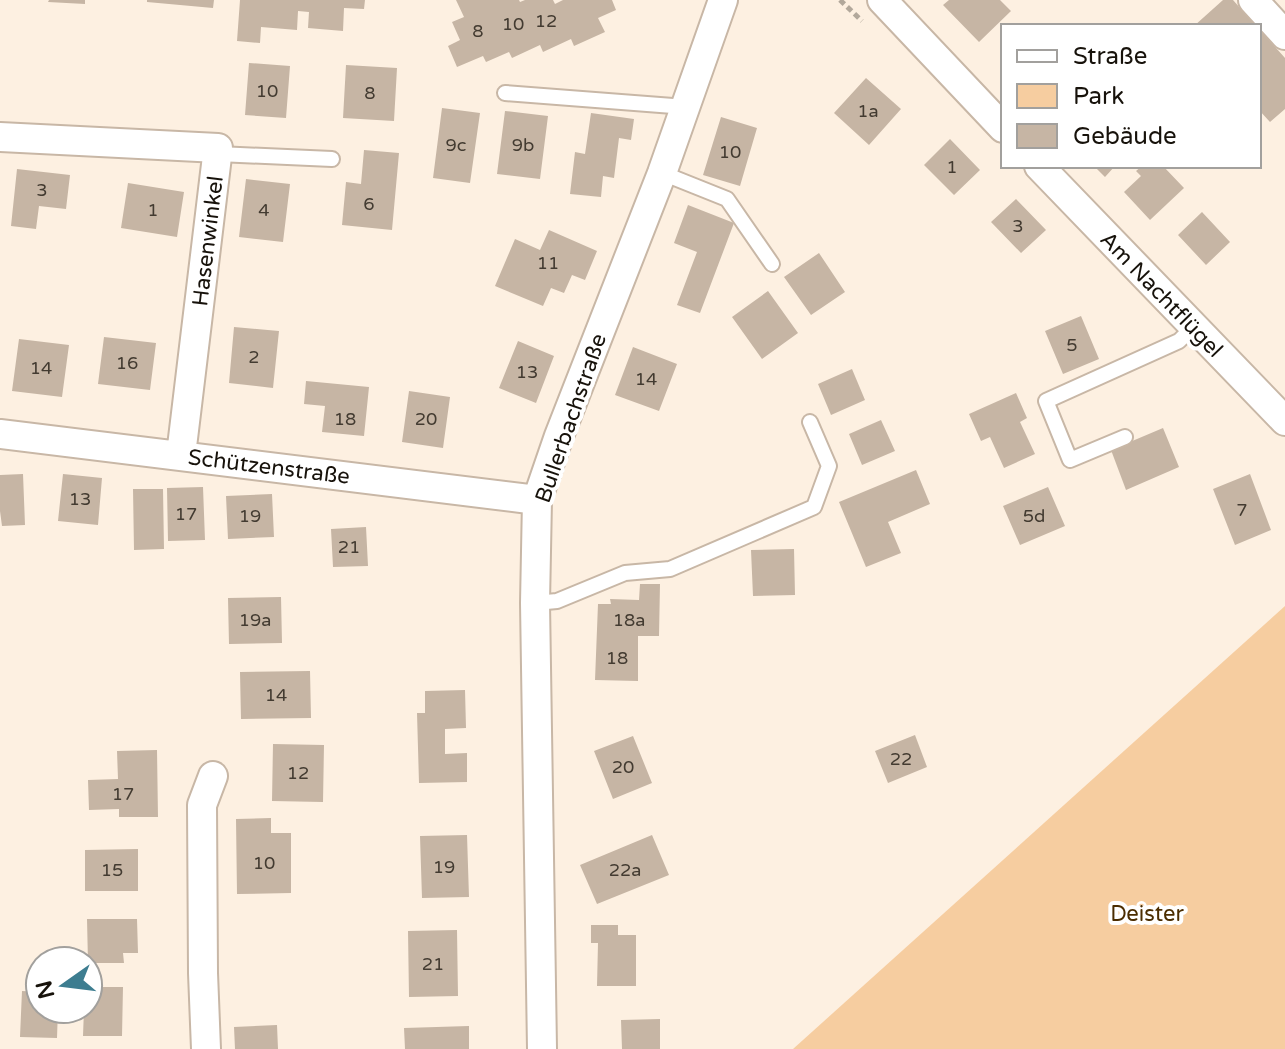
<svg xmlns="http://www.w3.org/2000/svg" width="1285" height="1049" font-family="'Varela Round',sans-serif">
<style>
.green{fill:#f6cda0}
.building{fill:#c6b5a4}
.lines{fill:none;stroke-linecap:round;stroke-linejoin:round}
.service-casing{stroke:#c8b7a6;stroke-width:18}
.minor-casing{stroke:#c8b7a6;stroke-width:32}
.path{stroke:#b2a89b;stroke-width:5;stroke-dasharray:6 4;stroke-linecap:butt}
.service{stroke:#fff;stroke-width:14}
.minor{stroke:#fff;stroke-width:28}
.labels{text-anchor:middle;stroke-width:8;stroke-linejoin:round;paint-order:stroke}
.number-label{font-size:18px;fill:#433b31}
.street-label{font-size:22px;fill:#17120b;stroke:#fff}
.park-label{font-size:22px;fill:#4b2d01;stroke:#fff}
</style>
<rect width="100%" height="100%" fill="#fdf0e1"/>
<path class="green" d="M1285,606V1049H793Z"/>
<path class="building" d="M49,0H85V4L48,2Z
M147,0H214L213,8L147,2Z
M240,0H365L364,9L344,8L343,31L308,28L309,12L298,11L297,30L261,27L260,43L237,41Z
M456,0H519L520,2L525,0H553L555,4L563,0H612L616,10L598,18L605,32L574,46L571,39L543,52L540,45L512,58L509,52L486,62L483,56L457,67L448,46L460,40L452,22L464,17Z
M949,0H1000L1011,11L979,42L943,5Z
M1223,0H1233L1256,26H1194Z
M1259,29L1285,58V109L1270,122L1259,110Z
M249,63L290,66L286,118L245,115Z
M346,65L397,68L394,121L343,118Z
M866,78L901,109L869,145L834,113Z
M442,108L480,113L470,183L433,178Z
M505,111L548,116L540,179L497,174Z
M591,113L634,119L631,140L619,138L614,178L603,176L601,197L570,194L575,152L585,154Z
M721,117L757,128L740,186L703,175Z
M950,139L980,170L954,195L924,165Z
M364,150L399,153L392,230L342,225L346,182L361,184Z
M1094,166H1115L1105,177Z
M1142,166H1163L1184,188L1150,220L1124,192L1141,176L1136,171Z
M17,169L70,175L66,209L39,206L36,229L11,226Z
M246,179L290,184L283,242L239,237Z
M128,183L184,192L177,237L121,228Z
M1016,199L1046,230L1021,253L991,222Z
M688,205L734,223L700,313L677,305L697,252L674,243Z
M1202,212L1230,242L1206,265L1178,235Z
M549,230L597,251L585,280L572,275L564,293L551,288L543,306L495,286L515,239L540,250Z
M819,253L845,292L811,315L784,277Z
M768,291L798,333L762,359L732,317Z
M1081,316L1099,359L1063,374L1045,331Z
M234,327L279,331L273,388L229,383Z
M104,337L156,343L150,390L98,384Z
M19,339L69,345L62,397L12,391Z
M518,341L554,356L536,403L499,388Z
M633,347L677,364L659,411L615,395Z
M852,369L865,400L831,415L818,384Z
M306,381L369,387L364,436L322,432L325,406L304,404Z
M409,391L450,397L443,448L402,442Z
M1016,393L1027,418L1020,422L1035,454L1004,468L990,437L981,441L969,414Z
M881,420L895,451L862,465L849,434Z
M1163,428L1179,467L1126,490L1111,450Z
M916,470L930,504L888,522L901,553L866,567L839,502Z
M23,474L25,525L2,526L0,511V475Z
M63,474L102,478L98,525L58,521Z
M1250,474L1271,530L1235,545L1213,489Z
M203,487L205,540L168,541L167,488Z
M1048,487L1065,526L1020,545L1003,506Z
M133,489H163L164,549L134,550Z
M272,494L274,537L228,539L226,496Z
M366,527L368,566L333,567L331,529Z
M794,549L795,595L753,596L751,550Z
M640,584H660L659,636H638V681L595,680L598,604H611L610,599L639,600Z
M281,597L282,643L229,644L228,598Z
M310,671L311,718L241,719L240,672Z
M465,690L466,728L445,729V754L467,753V782L419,783L417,713H425V691Z
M915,735L927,767L888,783L875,751Z
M633,736L652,783L613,799L594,751Z
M273,744L324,745L323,802L272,801Z
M157,750L158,817H119V809L89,810L88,780L118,779L117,751Z
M271,818V833H291V893L237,894L236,819Z
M467,835L469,897L422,898L420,836Z
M652,835L669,875L597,904L580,865Z
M138,849V891H85V850Z
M87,919H137L138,953H123L124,963H88Z
M591,925H618V935H636V986H597L598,943H591Z
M457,930L458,996L409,997L408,931Z
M88,987H123L122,1036H83L84,1009H88Z
M22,991L40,992V1009H58L57,1038L20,1037Z
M660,1019V1049H622L621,1020Z
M277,1025L278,1049H235L234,1027Z
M469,1026V1049H405L404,1028Z"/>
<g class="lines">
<defs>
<path id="service" d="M505,93L686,107
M218,154L332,159
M662,173L727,199L772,264
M1125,437L1070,460L1046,401L1179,341L1193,327
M535,603L557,601L625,573L670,569L814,507L829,466L810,422"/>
<path id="minor" d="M882,0L1003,128
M1253,0L1285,35
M0,137L218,148L181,455
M1039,166L1285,421
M0,434L537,500
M206,1049L203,973L202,805L213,776
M542,1049L535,603L537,500L559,436L662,173L723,0"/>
</defs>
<use href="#service" class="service-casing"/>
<use href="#minor" class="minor-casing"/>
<path class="path" d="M840,0L862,21"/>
<use href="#service" class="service"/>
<use href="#minor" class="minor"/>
</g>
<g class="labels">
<g class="number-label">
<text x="546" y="27">12</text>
<text x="513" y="30">10</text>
<text x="478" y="37">8</text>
<text x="267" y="97">10</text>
<text x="370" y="99">8</text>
<text x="868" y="117">1a</text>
<text x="456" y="151">9c</text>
<text x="523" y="151">9b</text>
<text x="730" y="158">10</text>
<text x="952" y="173">1</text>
<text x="42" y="196">3</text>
<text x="369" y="210">6</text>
<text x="153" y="216">1</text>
<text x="264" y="216">4</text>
<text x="1018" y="232">3</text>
<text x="548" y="269">11</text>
<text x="1072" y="351">5</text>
<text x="254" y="363">2</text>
<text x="127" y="369">16</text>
<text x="41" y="374">14</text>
<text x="527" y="378">13</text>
<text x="646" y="385">14</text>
<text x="345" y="425">18</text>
<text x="426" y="425">20</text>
<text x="80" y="505">13</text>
<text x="1242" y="516">7</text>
<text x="186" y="520">17</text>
<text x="250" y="522">19</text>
<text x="1034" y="522">5d</text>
<text x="349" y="553">21</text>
<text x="255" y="626">19a</text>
<text x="629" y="626">18a</text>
<text x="617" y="664">18</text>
<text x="276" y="701">14</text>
<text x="901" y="765">22</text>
<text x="623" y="773">20</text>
<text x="298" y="779">12</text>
<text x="123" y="800">17</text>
<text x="264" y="869">10</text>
<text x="444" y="873">19</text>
<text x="112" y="876">15</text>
<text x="625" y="876">22a</text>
<text x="433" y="970">21</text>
</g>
<g class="street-label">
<text transform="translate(207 241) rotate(-83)" y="8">Hasenwinkel</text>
<text transform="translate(1162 294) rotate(46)" y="8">Am Nachtflügel</text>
<text transform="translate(570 418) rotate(-71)" y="8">Bullerbachstraße</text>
<text transform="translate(269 466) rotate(7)" y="8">Schützenstraße</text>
</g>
<g class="park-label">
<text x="1147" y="921">Deister</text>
</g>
</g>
<rect x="1001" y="24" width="260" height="144" fill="#ffffff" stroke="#a2a09d" stroke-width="2"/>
<rect x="1017" y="50" width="40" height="12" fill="#ffffff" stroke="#a2a09d" stroke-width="2"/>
<text x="1073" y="64" font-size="24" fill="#17120b">Straße</text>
<rect x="1017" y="84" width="40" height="24" fill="#f6cda0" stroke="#a2a09d" stroke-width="2"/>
<text x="1073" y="104" font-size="24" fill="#17120b">Park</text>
<rect x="1017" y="124" width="40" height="24" fill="#c6b5a4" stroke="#a2a09d" stroke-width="2"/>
<text x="1073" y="144" font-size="24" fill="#17120b">Gebäude</text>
<g transform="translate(64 985) rotate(256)"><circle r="38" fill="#ffffff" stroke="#a2a09d" stroke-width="2"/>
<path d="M0-6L14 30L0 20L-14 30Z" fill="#3d7d90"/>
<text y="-12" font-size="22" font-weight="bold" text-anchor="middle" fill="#17120b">N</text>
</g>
</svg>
